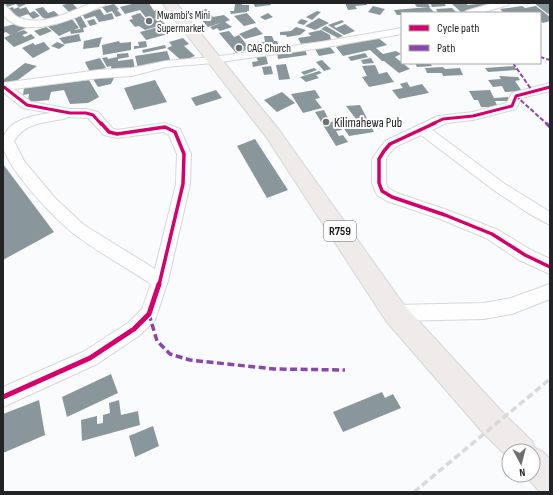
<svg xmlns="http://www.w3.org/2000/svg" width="553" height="495" font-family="'Sofia Sans Condensed',sans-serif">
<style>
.building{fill:#89979c}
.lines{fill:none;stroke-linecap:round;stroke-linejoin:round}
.minor-casing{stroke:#d6d7d8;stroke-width:2}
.primary-casing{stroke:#d5d6d7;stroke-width:2}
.minor{fill:#fefeff;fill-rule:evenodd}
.primary{fill:#f0ebeb;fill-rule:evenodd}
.rail{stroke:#d8d9d9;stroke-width:3.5;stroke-dasharray:7 3.5;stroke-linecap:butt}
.quiet-far2{stroke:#8e44ad;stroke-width:2;stroke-dasharray:4.5 2;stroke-linecap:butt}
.quiet-far1{stroke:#8e44ad;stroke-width:3;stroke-dasharray:5.5 3;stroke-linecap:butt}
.quiet{stroke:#8e44ad;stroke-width:3.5;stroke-dasharray:7 3.5;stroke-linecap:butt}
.cycleway-far2-casing{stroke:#fff;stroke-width:5}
.cycleway-far1-casing{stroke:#fff;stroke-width:6}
.cycleway-casing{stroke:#fff;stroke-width:8}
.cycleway-far2{stroke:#d6006c;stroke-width:3}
.cycleway-far1{stroke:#d6006c;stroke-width:3.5}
.cycleway{stroke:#d6006c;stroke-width:5}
.poi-dot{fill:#6d6f70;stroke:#fff;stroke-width:1.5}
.labels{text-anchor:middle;stroke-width:4;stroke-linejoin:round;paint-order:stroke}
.far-poi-label{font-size:11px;fill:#222324;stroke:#fff;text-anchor:start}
.shield{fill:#fff;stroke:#646566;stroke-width:1}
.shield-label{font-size:12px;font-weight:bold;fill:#222324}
.poi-label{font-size:13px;fill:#222324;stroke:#fff;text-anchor:start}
</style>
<rect width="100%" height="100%" fill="#f9fbfc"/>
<path class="building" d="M9,3H29L19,7L16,4L4,8L3,6Z
M72,3L79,10L70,13L62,5Z
M136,3H149L154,11L158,9L162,12L157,14L160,17L150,20L147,19L140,10L125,14L120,7Z
M242,3V5H249V11H247V12L231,14L230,11H234L235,4Z
M253,3H270L271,5L255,7Z
M345,3H366L367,5L355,6L357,9L348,10Z
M414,3H428L430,7H417Z
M430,3H444L446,6L432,7Z
M465,3L468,5L486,3L491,7L461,12L452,4Z
M534,3H550V13L548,14Z
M114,4L119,9L117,10L122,15L116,17L112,11L107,13L102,7Z
M373,6L385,9L380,15L368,12Z
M522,6L525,8L536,6L550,17V21L543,23L540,21V13H504L500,9Z
M13,7L14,9L19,7L20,9L26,7L30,13L34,11L40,16L33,19L28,14L14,19L5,9Z
M43,7L48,13L54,11L61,17L49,21L42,17L35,9Z
M429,7L435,13H402V15H397L394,10Z
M452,8L457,13H438L436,9Z
M100,9L104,15L112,13L114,19L99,22L95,16L85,19L82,14Z
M206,9L213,17L224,15L230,20L225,22L232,27L220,31L217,28L213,30L210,27L223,22L208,27L194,12Z
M317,11L321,12L312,20L306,17Z
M140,13L147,21L159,18L165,24L145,30L139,26L135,27L129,20L133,19L131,16Z
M247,13L256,23L244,26L234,16Z
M268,13L273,17L265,20L260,17Z
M80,15L87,27L83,28L84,32L71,34L70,31L59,36L45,24L51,22L55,25L72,19L79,28L73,30L80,29L81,30L74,17Z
M319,18L329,23L315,30L305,26Z
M94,19L97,24L90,26L87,21Z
M301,19L308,21L304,25L297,23Z
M342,20L344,22L334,26L336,28L345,24L355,31L344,35L328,25Z
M19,23L26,28L15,33L24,30L28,33L22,35L25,37L31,34L35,38L14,47L4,38L10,35L6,32L3,33V27Z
M162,26L164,29L170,27L172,30L166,31L168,34L146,40L140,32Z
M326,26L343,36L338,38L321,29Z
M46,27L52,31L40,36L34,31Z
M256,27L263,34L245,39L239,34Z
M296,27L306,30L300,35L287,37L286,35H280V32L291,31Z
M321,30L330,35L331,40L301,44L298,38L311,36L308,33Z
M229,31L234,37L239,35L250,49L236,53L219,33Z
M79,34L81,41L64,44L59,38Z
M264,36H272L274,41H277L279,46L256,48L255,43L265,42Z
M376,36L387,45L376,48L383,54L396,51L401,54L395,57L410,69L399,73L384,61H382L370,50L343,56L336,47Z
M102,37L99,47L83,49L84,41Z
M183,38L189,44L184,46L195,56L182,61L167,48L172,46L169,42Z
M119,41L120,43L131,42V50L103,55L102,45Z
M146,41L147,47L134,49V46H139L138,42Z
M44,42L50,49L33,58L22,48L33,43L35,45Z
M57,42L65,45L59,49L51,46Z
M165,45L166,48L143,53L142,50Z
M330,47L335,53L319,56L315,49Z
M305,50L307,55L278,59L277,53Z
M167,51L171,62L138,68L135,56Z
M128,53L129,57L118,59V61L133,59L135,69L112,73L111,66L107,67L102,58L107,57L108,59L117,57V54Z
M365,53L368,57L351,61L348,57Z
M266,56L268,64L253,67L252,62L258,61L256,57Z
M100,58L106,68L90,72L85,62Z
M371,58L374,63L363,64L361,60Z
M322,60L331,69L324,71L316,62Z
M25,63L37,66L11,85L3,83V80Z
M415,63H430L432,66L417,67Z
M286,64L290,79L279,80L276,65Z
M375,65L379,74L387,72L394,82L369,87L362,77L367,76L362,66Z
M271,66L273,74L264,75L262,67Z
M514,66L517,70L488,72L485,68Z
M443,67L445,69L460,68L463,75L443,76L442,73H427L425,68Z
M314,68L317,70L304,75L301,72Z
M319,71L322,73L316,75L319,78L306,82L300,77Z
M115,76L111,84L98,87L93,79Z
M499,76L518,77L520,80L515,81L522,91L505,92L502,86L493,87L488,80L501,79Z
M89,80L99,97L88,103L70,104L64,90L51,92L49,100L28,102L29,94L23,95L24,88Z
M155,80L167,102L134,110L124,88Z
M407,82L410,87L422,84L429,93L399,99L392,90L403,88L400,84Z
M216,90L222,98L196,106L191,98Z
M315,90L320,98L315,99L322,108L303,113L291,94Z
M490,90L494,98L508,97L510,101H495L498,107H481L478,100H474L469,91Z
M282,92L295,103L277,112L264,100Z
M360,105L374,132L349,136L343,127L359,123L346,106Z
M324,110L330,122L336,121L342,130L336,131L339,136L343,135L348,142L336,146L315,112Z
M382,119L387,127L377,129L372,121Z
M255,139L288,190L267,198L237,146Z
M3,164L54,232L3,260Z
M111,374L118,393L67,417L62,397Z
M382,392L385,398L393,394L401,408L343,432L333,412Z
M39,400L45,435L3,453V414Z
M119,400L121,415L138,411L140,425L82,441L81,420L97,416V424L103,423V415L110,413L109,403Z
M153,426L159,446L135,457L129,436Z"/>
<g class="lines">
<defs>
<path id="minor" d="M92,3H106L105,5C79,16 26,43 3,15V5C10,7 12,16 20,18C43,27 71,11 92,3Z
M493,3H509L508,5L481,13H465L466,11Z
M402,28V34L321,48L213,63L166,67L132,76L99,78L14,89L31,102L70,109H86L98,112L113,129L117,130L165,123L180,129L191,154L190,184L168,281L155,320L140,335L97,364L3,407V387L83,352L128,323L142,309L151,284C125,267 98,252 74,234C54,218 10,172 3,147C1,140 5,131 11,126C22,117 38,115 51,113L23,108L3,92V83L99,70L132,68L166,61L213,57L321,42ZM68,117L88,118L104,135L117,138L163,132L169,135L177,154L176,184L155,269L84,225L55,198L24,161L14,141C25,124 38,124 56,120C61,120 65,119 68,117Z
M550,83V91L521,98L516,109L473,120L446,123L432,130L505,184L550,212V225L528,213L495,191L421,135L395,147L389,154L386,159V183L388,188L397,193L450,211L498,230L531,250L550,259V274L519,260L486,238L440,219L387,201L377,195L372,183V159L385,141L438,116L473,112L507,103L512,93Z
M550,284V299L512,314L484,319L395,321L389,319L386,313L389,307L395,305L484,303L511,298Z"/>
<path id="primary" d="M162,3H176L279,130L404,305L505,415L532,441L535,448L543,452L550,459V492L539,491L525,475H533V451H509V458L485,435L386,321L267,138Z"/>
</defs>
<use href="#minor" class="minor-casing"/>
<use href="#primary" class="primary-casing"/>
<use href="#minor" class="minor"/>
<use href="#primary" class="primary"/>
<path class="rail" d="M414,492L550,379"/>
<path class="quiet-far2" d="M540,57L550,60
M513,63L533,92
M516,96L547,124"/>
<path class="quiet-far1" d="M546,123L550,127"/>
<path class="quiet" d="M149,314L157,341L170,354L190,360L274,369L345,370"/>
<defs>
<path id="cycleway-far2" d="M4,87L27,105L70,113H86L93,115L101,124
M432,124L443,119L473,116L512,106L516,96L550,87"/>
<path id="cycleway-far1" d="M101,123L109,132L117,134L165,127L175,132L184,154L183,184L159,285
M435,123L390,144L384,151L379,159V183L382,191L392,197L445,215L492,234L525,255L550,267"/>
<path id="cycleway" d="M3,397L90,358L134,329L149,314L159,284"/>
</defs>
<use href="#cycleway-far2" class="cycleway-far2-casing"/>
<use href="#cycleway-far1" class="cycleway-far1-casing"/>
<use href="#cycleway" class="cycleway-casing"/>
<use href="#cycleway-far2" class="cycleway-far2"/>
<use href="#cycleway-far1" class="cycleway-far1"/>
<use href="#cycleway" class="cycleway"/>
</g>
<g class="poi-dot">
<circle cx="149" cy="21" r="4"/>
<circle cx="239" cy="48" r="4"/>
<circle cx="326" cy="122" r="4"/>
</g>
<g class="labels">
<g class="far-poi-label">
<text x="157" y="19">Mwambi’s Mini<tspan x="157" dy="13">Supermarket</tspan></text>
<text x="247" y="52">CAG Church</text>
</g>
<rect class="shield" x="324" y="221" width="32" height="20" rx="3"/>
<g class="shield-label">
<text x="340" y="235">R759</text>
</g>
<g class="poi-label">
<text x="334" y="127">Kilimahewa Pub</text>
</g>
</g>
<rect width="553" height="495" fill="none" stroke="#222324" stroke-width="8"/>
<rect x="401" y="12" width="140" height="52" fill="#ffffff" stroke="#a7a7a7"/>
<rect x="409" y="25" width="20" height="6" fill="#d6006c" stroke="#a7a7a7"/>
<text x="437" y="32" font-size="12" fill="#222324">Cycle path</text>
<rect x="409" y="45" width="20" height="6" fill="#8e44ad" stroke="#a7a7a7"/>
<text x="437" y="52" font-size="12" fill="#222324">Path</text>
<g transform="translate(521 463) rotate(173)"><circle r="19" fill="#ffffff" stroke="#a7a7a7"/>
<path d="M0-3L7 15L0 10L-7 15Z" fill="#6d6f70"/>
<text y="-6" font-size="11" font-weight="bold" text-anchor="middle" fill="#222324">N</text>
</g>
</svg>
